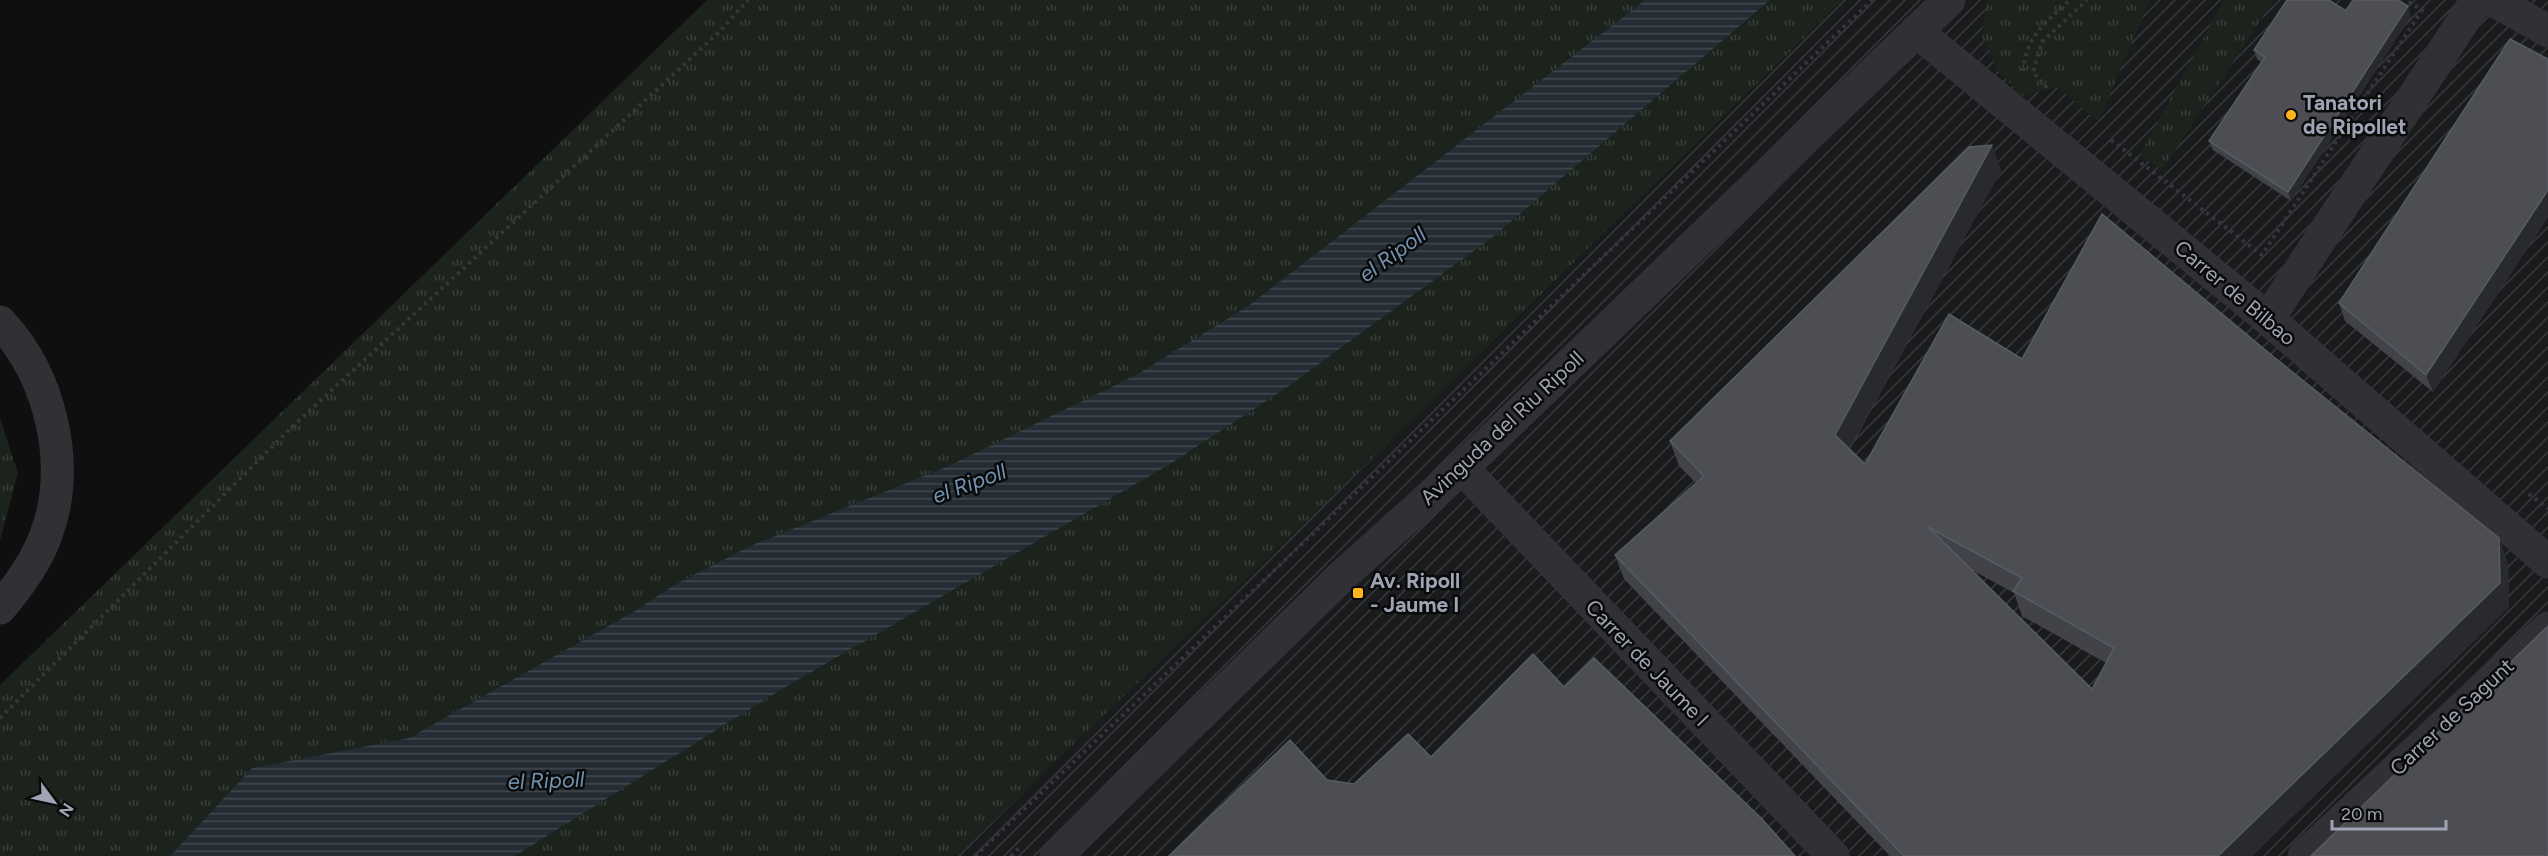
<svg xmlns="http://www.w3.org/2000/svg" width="2548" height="856" font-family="Figtree,sans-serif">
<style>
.industrial{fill:url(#industrial-furrows)}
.grass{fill:url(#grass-tufts)}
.water{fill:url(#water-rules)}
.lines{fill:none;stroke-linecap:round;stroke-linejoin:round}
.path{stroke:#35373d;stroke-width:4;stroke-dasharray:3 4.5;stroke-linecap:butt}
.minor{stroke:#303035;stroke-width:33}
.wall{fill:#424349;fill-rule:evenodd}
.shaded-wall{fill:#292a2d}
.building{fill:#4c4e54;stroke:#595b63;stroke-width:1.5;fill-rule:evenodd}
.poi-dot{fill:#ffb418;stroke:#0a0a0b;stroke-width:2}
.labels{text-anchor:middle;stroke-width:5;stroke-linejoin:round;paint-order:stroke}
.poi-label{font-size:21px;font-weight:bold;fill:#9ea4b3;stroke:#0a0a0b;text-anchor:start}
.street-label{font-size:21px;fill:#9ea4b3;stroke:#0a0a0b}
.water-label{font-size:22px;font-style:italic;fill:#7293b1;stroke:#0a0a0b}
</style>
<defs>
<pattern id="industrial-furrows" width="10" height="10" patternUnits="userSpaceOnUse" patternTransform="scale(1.5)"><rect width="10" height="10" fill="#1a1b1d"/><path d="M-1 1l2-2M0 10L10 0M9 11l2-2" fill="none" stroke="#38393b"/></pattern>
<pattern id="grass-tufts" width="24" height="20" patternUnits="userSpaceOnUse" patternTransform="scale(1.5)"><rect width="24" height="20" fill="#1b231c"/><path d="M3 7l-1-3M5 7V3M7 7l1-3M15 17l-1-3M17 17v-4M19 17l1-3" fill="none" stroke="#39403b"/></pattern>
<pattern id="water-rules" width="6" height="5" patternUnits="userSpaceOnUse" patternTransform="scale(1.5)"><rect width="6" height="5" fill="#252d34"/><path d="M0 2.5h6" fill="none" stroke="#41484f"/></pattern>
</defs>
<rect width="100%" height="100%" fill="#0f0f10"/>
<path class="industrial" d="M1843,0H2548V856H957L1435,398Z"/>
<path class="grass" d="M707,0H1645L1248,306L1136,375L946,467L750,546L674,585L635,611L409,738L252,768L170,856H0V685Z
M1770,0H1843L1435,398L957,856H515L779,691L1172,463L1289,386L1493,237Z
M1988,0H2150L2098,122L2057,87L2022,96L1998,71L1981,34Z
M2224,0H2274L2162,170L2140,155Z
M0,418L18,473L0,541Z"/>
<path class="water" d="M1645,0H1770L1493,237L1289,386L1172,463L779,691L515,856H170L252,768L409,738L635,611L674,585L750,546L946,467L1136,375L1248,306Z"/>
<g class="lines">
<path class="path" d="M2023,71C2026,36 2045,23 2070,0
M2047,88L2033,72L2042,42L2087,0
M2111,140L2262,255L2422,10L2406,0
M2529,494L2548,509
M0,718L293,426L718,33L748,0
M975,856L1872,0
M1011,856L1021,846"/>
<path class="minor" d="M2493,0L2548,31
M1916,31L2268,319L2548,562
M2268,319L2477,0
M0,322C51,376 72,465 46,535C37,560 17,588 0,608
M1462,468L1833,856
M1056,856L1342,576L1462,468L1949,0
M2304,856L2548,628"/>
</g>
<path class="wall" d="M2346,11L2411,16L2291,201L2213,150L2209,141L2261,62L2257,59L2254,50Z
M2548,59V217L2433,392L2345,321L2339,303Z
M2001,170L1850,449L1865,464L2022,359L2508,563L2509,607L2252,856H1890L1624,579L1615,555L1696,483L1679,466L1670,441ZM1972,570L2014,593L2022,616L2106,663L2092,689Z"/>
<path class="shaded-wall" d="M2408,6L2411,16L2291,201L2288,192Z
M1992,145L2001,170L1844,459L1835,435Z
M2548,190V217L2433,392L2426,375Z
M2499,538L2508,563L2509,607L2252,856H2218Z"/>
<path class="building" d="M2287,0H2329L2346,11L2353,0H2398L2408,6L2288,192L2209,141L2265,57L2254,50Z
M2510,39L2548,59V190L2426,375L2339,303Z
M1992,145L1835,435L1865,464L1949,314L2022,359L2102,214L2275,358L2499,538L2500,583L2218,856H1904L1615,555L1704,476L1670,441L1969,147ZM1928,527L2022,578L2013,591L2114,648L2092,689Z
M2548,626V856H2311Z
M1533,654L1564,687L1594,658L1761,818L1795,856H1169L1290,740L1327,780L1354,784L1408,734L1431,757Z"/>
<g class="poi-dot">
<circle cx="2291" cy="115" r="6"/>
<rect x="1352" y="587" width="12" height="12" rx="3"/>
</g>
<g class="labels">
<g class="poi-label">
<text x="2303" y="110">Tanatori<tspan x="2303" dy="24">de Ripollet</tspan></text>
<text x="1370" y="588">Av. Ripoll<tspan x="1370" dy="24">- Jaume I</tspan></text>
</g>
<g class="street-label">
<text transform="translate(2235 293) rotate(40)" y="7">Carrer de Bilbao</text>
<text transform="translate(1502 428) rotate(-43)" y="7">Avinguda del Riu Ripoll</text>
<text transform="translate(1647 663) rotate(46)" y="7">Carrer de Jaume I</text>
<text transform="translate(2452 717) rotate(-43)" y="7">Carrer de Sagunt</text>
</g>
<g class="water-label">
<text transform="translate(1392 254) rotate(-36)" y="8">el Ripoll</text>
<text transform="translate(969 483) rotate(-20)" y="8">el Ripoll</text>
<text transform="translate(546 780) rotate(-2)" y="8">el Ripoll</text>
</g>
</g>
<g transform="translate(54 802) rotate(123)" stroke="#0a0a0b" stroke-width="4.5" paint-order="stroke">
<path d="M0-4.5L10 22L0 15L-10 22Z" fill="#9ea4b3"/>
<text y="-9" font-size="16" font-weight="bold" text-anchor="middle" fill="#9ea4b3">N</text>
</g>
<path d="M2332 820v9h114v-9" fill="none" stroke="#9ea4b3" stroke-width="3"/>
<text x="2341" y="820" font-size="18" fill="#9ea4b3" stroke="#0a0a0b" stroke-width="4.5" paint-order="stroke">20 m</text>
</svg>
